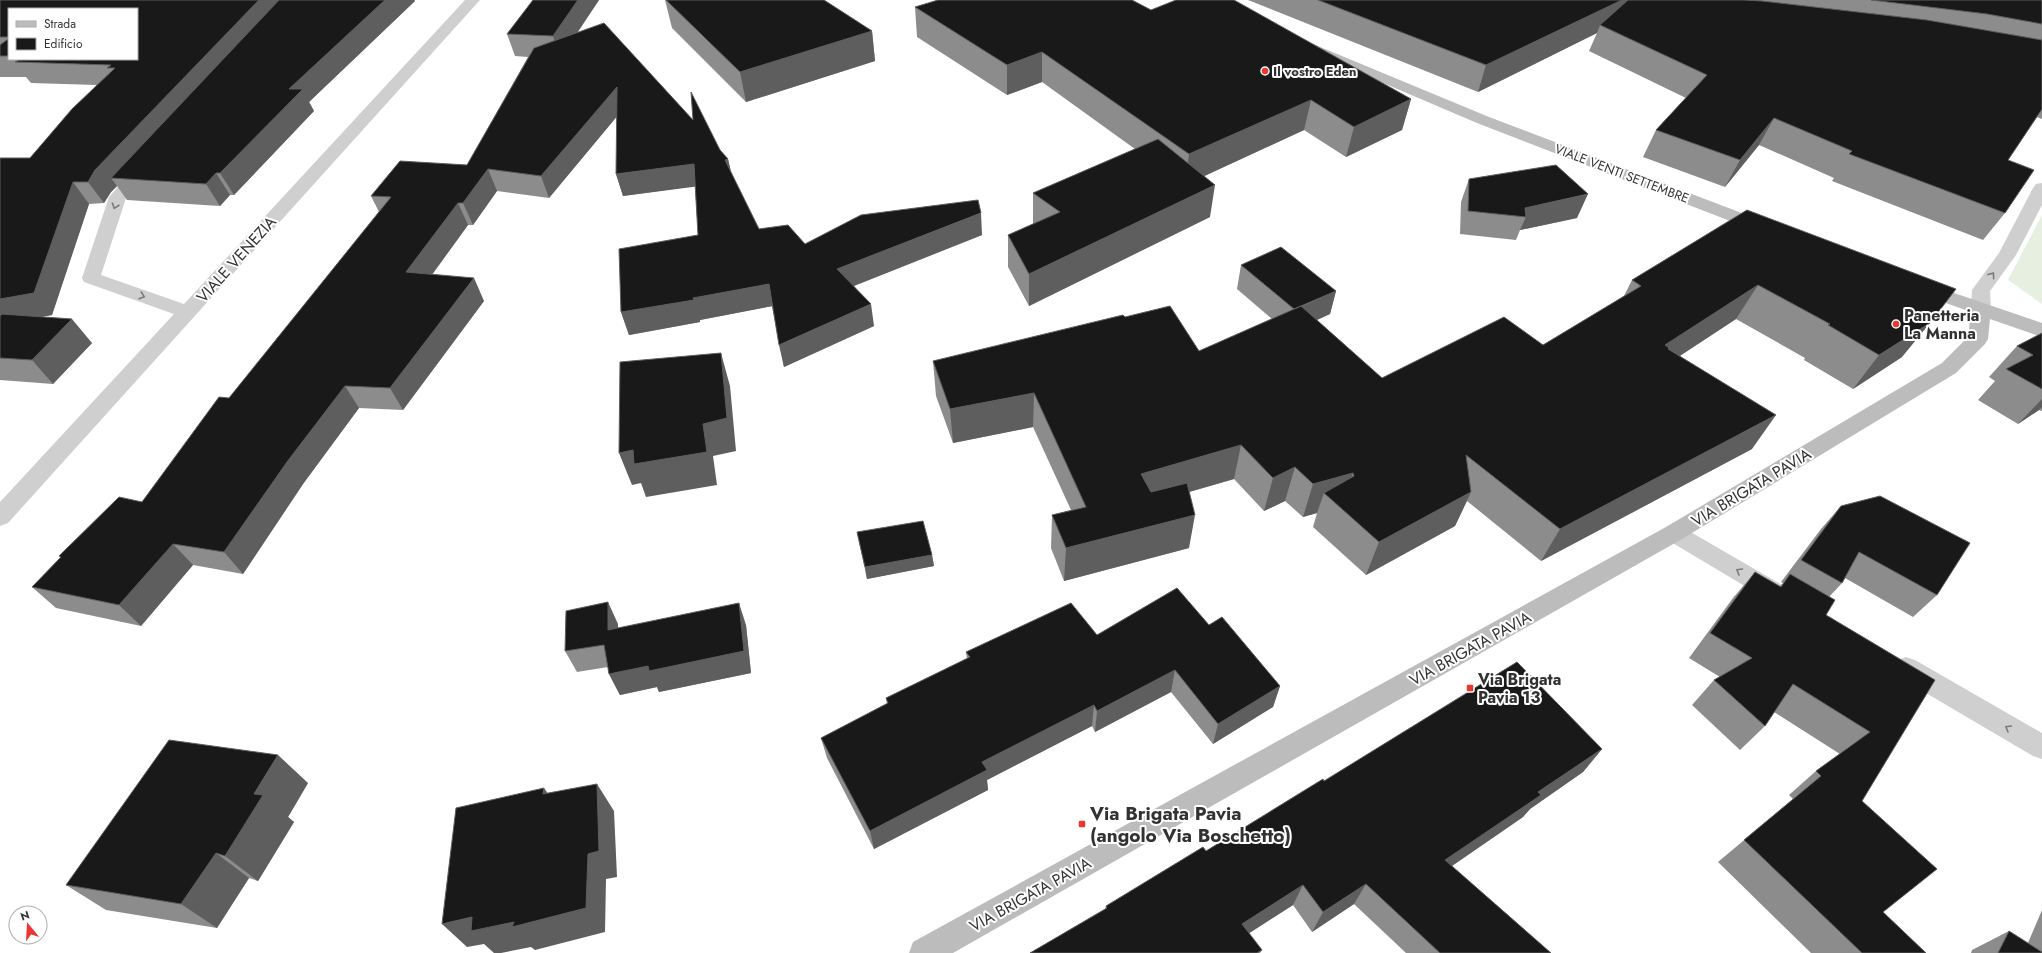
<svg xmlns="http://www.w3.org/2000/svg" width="2042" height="953" font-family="Jost,sans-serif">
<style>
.green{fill:#e7efe1}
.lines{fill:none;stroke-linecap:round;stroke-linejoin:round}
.street{fill:#cfcfcf;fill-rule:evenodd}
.secondary{fill:#bcbcbc;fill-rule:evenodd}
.wall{fill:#8c8c8c;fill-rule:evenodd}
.shaded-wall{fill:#5e5e5e}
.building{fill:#191919;stroke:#5e5e5e}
.oneway{stroke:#797979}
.poi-dot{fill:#eb3732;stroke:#fff;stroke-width:1.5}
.labels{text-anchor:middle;stroke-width:4;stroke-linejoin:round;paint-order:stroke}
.far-poi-label{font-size:13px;font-weight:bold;fill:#323232;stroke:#fff;text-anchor:start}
.far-street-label{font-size:13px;fill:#323232;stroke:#fff}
.street-label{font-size:16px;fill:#323232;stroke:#fff}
.poi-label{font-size:16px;font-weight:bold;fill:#323232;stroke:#fff;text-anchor:start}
.near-poi-label{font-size:19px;font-weight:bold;fill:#323232;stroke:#fff;text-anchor:start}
</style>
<rect width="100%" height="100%" fill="#fff"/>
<path class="green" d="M2042,215V304L2008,280Z"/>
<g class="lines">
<path class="street" d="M465,0H480L8,523L0,526V502L174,314L84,282L82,278L109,197L136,166L142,165L148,166L150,170L126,198L101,275L184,304Z
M2042,183V205L2016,255L1990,291L1991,310L1988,314L1981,316L1974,314L1971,310L1972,290L1999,253L2033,188L2036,184Z
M1674,524L1682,527L1784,586L1788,593L1784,600L1776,603L1768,600L1666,539L1663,533L1666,527Z
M1906,657L1915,660L2042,733V759L2033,756L1897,676L1893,668L1897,660Z"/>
<path class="secondary" d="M1313,44L1489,117L1768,223L1771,227L1768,231L1762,232L1756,231L1477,123L1308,51L1306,48L1308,45Z
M1922,282L2042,323V337L1990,319L1988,339L1985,344L1956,373L1682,539L953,953H909L913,942L1666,527L1942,363L1968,337L1971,312L1915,292L1913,288L1915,284Z"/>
</g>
<path class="wall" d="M0,0H414L415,1L309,102L314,111L234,195H230L220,206L127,200L117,186L111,192L104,203L89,204L52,315L41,317L92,343L53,384L0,380V158H30L97,85L31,83L26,77H0ZM9,9L137,59H9Z
M533,0H599L577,32L720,150L728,159L731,172L759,229L805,244L982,235L854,286L874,326L784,367L772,306L700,320V322L629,335L621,312L698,235L695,186L623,196L616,174L617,116L549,198L497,191L473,225H468L432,275L484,301L403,410L359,408L303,484L243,574L193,565L141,626L56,608L32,587L61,558L59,556L142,502L229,398L379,212L371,196L467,165L528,57L515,56L507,34Z
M665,0H824L872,31L875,61L746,102L672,28Z
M1248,0H2042V119L2037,117L2008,160L2005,213L1983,240L1832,181L1834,178L1759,145L1725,187L1643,157L1656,130L1686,98L1589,51L1597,33L1478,92Z
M1237,2L1411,99L1402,130L1346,157L1304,130L1204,176L1210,217L1029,306L1008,267V235L1033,224V193L1135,149L1042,82L1007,95L917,37L915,7L1151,10Z
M1469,179L1577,218L1520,230L1516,240L1460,234L1461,202Z
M1747,210L1902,357L1853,389L1804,360L1805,358L1736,319L1680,356L1752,449L1541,561L1467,501L1455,526L1366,575L1313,527L1317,513L1303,517L1285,501L1264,511L1234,479L1189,492V548L1064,581L1051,548L1052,515L1071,510L1033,427L953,443L936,396L933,361L1125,317L1199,351L1272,319L1237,289L1241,265L1336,291L1330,314L1317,320L1382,378L1543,345L1624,296L1632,280Z
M2042,333V411L2039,410L2018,424L1978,400L1995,381L1989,377L2017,346Z
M1841,506L1937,595L1913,617L1845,578L1842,583L1829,597L1826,615L1935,680L1862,801L1883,912L1926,953H1811L1718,862L1793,799L1789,795L1816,771L1840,754L1774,712L1765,726L1740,750L1692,705L1714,680L1720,677L1689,658L1733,598L1755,572L1780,586L1783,583L1781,582L1821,529Z
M857,532L932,555L934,566L867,579Z
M618,624V628L746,625L751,673L659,692L657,687L620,695L609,674L608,667L577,672L565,651Z
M1209,625L1280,686L1273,707L1213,744L1171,692L1095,732L1092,726L987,780L988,790L874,849L827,758L821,738L887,704L886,698L967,659L966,652L1097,635Z
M1602,749L1583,772L1530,809L1523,817L1452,866L1551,953H1406L1354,904L1312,932L1293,905L1249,933L1262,950L1260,953H1030L1105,909L1106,906L1206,851L1324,781Z
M308,783L288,817L294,822L258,881L249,878L217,928L106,910L66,885Z
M2042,910V953H1971L1972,950L2009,931L2028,943Z"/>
<path class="shaded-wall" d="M259,0H289L111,178L117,186L111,192L104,203L88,182L95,170Z
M385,0H414L415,1L309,102L314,111L234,195L220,173L289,89Z
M578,0H599L560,59L553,36Z
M1622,0H1633L1600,25L1597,33L1478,92L1486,65Z
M872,31L875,61L746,102L740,72Z
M1042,52V82L1007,95V65Z
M617,87L624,108L549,198L541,176Z
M1411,99L1402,130L1346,157L1354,127Z
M1311,100L1304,130L1185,185L1189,154Z
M1774,118L1759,145L1725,187L1740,160Z
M728,159L733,181L725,160Z
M694,164L700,186L623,196L616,174Z
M488,169L497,191L473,225L463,203Z
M216,173L230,195L220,206L206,184Z
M73,182L89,204L52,315L0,324V299Z
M1215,185L1210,217L1029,306V274Z
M1588,194L1577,218L1520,230L1526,217L1525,208Z
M458,203L468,225L417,295L406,272Z
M981,213L982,235L841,291L837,269Z
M474,278L484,301L403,410L390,388Z
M769,284L773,306L700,320V322L629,335L621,312L693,298Z
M1758,285L1736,319L1655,372L1665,345Z
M1336,291L1330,314L1288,333L1294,310Z
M871,304L874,326L784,367L779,345Z
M72,319L92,343L53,384L32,360Z
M1930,323L1902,357L1853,389L1879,355Z
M721,353L730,386L736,451L713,456L717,485L646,497L641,483L632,485L619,453L703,424Z
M345,386L359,408L303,484L243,574L224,552L287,462Z
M1034,393L1033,427L953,443L950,409Z
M2042,399V407L2039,410L2018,424Z
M1776,415L1752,449L1541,561L1560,529Z
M1241,445L1234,479L1137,507L1141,474Z
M1295,467L1285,501L1264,511L1273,478Z
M1353,473L1342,507L1324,493L1317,513L1303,517L1313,484Z
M1471,492L1455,526L1366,575L1379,542Z
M1195,515L1189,548L1064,581L1066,548Z
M173,544L193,565L141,626L119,605Z
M932,555L934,566L867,579L865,567Z
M608,602L618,624V652L608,630Z
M739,603L746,625L751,673L659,692L657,687L620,695L609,674Z
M1175,670L1171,692L1095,732L1097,711Z
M1280,686L1273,707L1213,744L1218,724Z
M1094,705L1092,726L987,780L988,790L874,849L870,831L982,762Z
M1602,749L1583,772L1530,809L1523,817L1430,881L1445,860L1538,792Z
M278,755L308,783L288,817L294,822L258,881L225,856L254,794Z
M597,784L614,811L617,877L606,879L605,932L535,950L531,947L501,953H494L484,944L467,947L442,924L472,917L588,854Z
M544,788L563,815L543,794Z
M216,853L249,878L217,928L181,904Z
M1366,884L1354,904L1312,932L1323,912Z
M1303,885L1293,905L1234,943L1242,924Z"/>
<path class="building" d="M0,0H259L95,170L88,182H73L34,293L0,299V158H30L72,109L115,68H107L111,65L15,62L20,59H137V9H9V56H0V45L8,39V37H0Z
M279,0H385L289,89H303L220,173H216L206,184L111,178Z
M533,0H578L553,36L507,34Z
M666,0H824L872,31L740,72Z
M938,0H1132L1151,10L1176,0H1234L1411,99L1354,127L1311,100L1189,154L1042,52L1007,65L915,7Z
M1318,0H1622L1486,65Z
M1628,0H1744L1762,1L1927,20L2042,40V109L2008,160L2034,170L2005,213L1849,154L1852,151L1774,118L1740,160L1656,130L1707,75L1600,25Z
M1871,0H2042V24L1987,14Z
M604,23L693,120L691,92L720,150L728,159L725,160L759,229L788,225L805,244L861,215L978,200L981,213L837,269L871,304L779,345L769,284L693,298L694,300L621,312L619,249L698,235L694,164L616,174L617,87L541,176L488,169L463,203H458L406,272L474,278L390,388L345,386L287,462L224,552L173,544L119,605L32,587L61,557L59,556L119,497L142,502L219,397L229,398L391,197L371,196L400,161L467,165L534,48Z
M1158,139L1215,185L1029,274L1008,235L1060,212L1033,193Z
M1556,165L1588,194L1525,208L1526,217L1468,211L1469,179Z
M1747,210L1956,289L1930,323L1879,355L1828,325L1830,324L1758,285L1665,345L1669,348L1668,349L1776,415L1560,529L1466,455L1471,492L1379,542L1324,493L1354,476L1353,473L1313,484L1295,467L1273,478L1241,445L1141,474L1151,492L1187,483L1195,515L1066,548L1052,515L1086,507L1034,393L950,409L933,361L1123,315L1125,317L1170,306L1199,351L1301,306L1382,378L1504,317L1543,345L1641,286L1632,280Z
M1281,247L1336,291L1294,309L1241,265Z
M2,314L72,319L32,360L0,358V316Z
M2042,333V389L2006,369L2033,355L2017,346Z
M721,353L727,418L703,424L707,452L634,464L633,450L619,453L620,362Z
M1880,496L1970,543L1937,595L1859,552L1842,583L1801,560L1841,506Z
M923,521L932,555L865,567L857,532Z
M1755,572L1781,587L1790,574L1835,600L1826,615L1935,680L1862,801L1937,869L1883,912L1926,953H1862L1744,840L1821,776L1816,771L1870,732L1793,684L1765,726L1714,680L1752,658L1710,633Z
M1177,588L1209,625L1222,617L1280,686L1218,724L1175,670L1097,711L1094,705L982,762L987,770L870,831L821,738L888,703L886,698L970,657L966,652L1071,603L1097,635Z
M608,602V630L739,603L744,651L649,671L648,666L609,674L604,645L565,651L566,611Z
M1517,662L1602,749L1538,792L1541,795L1445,860L1551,953H1440L1366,884L1323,912L1303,885L1242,924L1262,950L1257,953H1030L1107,908L1106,906L1203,847L1206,851L1323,779L1324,781Z
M169,740L278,755L254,794L263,795L225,856L216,853L181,904L66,885Z
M597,784L599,851L588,854L586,908L512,927L514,922L471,931L472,917L442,924L456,808L544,788L543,794Z
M2009,931L2042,952V953H1998Z"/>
<defs><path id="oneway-chevron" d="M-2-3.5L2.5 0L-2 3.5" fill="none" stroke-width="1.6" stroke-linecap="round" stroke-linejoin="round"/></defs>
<g class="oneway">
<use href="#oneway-chevron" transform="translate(115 206) rotate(109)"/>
<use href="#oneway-chevron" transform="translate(1992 275) rotate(-54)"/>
<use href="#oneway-chevron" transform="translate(142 296) rotate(19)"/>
<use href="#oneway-chevron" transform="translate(1739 571) rotate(-150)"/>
<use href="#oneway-chevron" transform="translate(2008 728) rotate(-150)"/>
</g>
<g class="poi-dot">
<circle cx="1265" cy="71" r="4"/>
<circle cx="1896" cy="324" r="4"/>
<rect x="1466" y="684" width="8" height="8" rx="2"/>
<rect x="1078" y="820" width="8" height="8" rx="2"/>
</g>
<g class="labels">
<g class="far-poi-label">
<text x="1273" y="76">Il vostro Eden</text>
</g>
<g class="far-street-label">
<text transform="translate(1622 173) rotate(21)" y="5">VIALE VENTI SETTEMBRE</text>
</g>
<g class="street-label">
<text transform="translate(236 259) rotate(-48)" y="6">VIALE VENEZIA</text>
<text transform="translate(1751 487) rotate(-31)" y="6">VIA BRIGATA PAVIA</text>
<text transform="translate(1470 648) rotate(-29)" y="6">VIA BRIGATA PAVIA</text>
<text transform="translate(1030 894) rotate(-29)" y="6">VIA BRIGATA PAVIA</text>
</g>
<g class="poi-label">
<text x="1904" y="321">Panetteria<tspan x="1904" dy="18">La Manna</tspan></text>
<text x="1478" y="685">Via Brigata<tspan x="1478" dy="18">Pavia 13</tspan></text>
</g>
<g class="near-poi-label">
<text x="1090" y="820">Via Brigata Pavia<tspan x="1090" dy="22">(angolo Via Boschetto)</tspan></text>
</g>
</g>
<rect x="8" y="8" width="130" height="52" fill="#ffffff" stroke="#adadad"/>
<rect x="16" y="21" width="20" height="6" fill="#bcbcbc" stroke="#adadad"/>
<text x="44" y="28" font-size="12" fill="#323232">Strada</text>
<rect x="16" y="38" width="20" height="12" fill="#191919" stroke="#adadad"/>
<text x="44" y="48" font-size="12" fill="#323232">Edificio</text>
<g transform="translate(28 925) rotate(342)"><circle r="19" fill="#ffffff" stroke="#adadad"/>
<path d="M0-3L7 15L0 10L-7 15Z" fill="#eb3732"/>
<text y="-6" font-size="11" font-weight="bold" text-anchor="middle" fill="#323232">N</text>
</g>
</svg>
